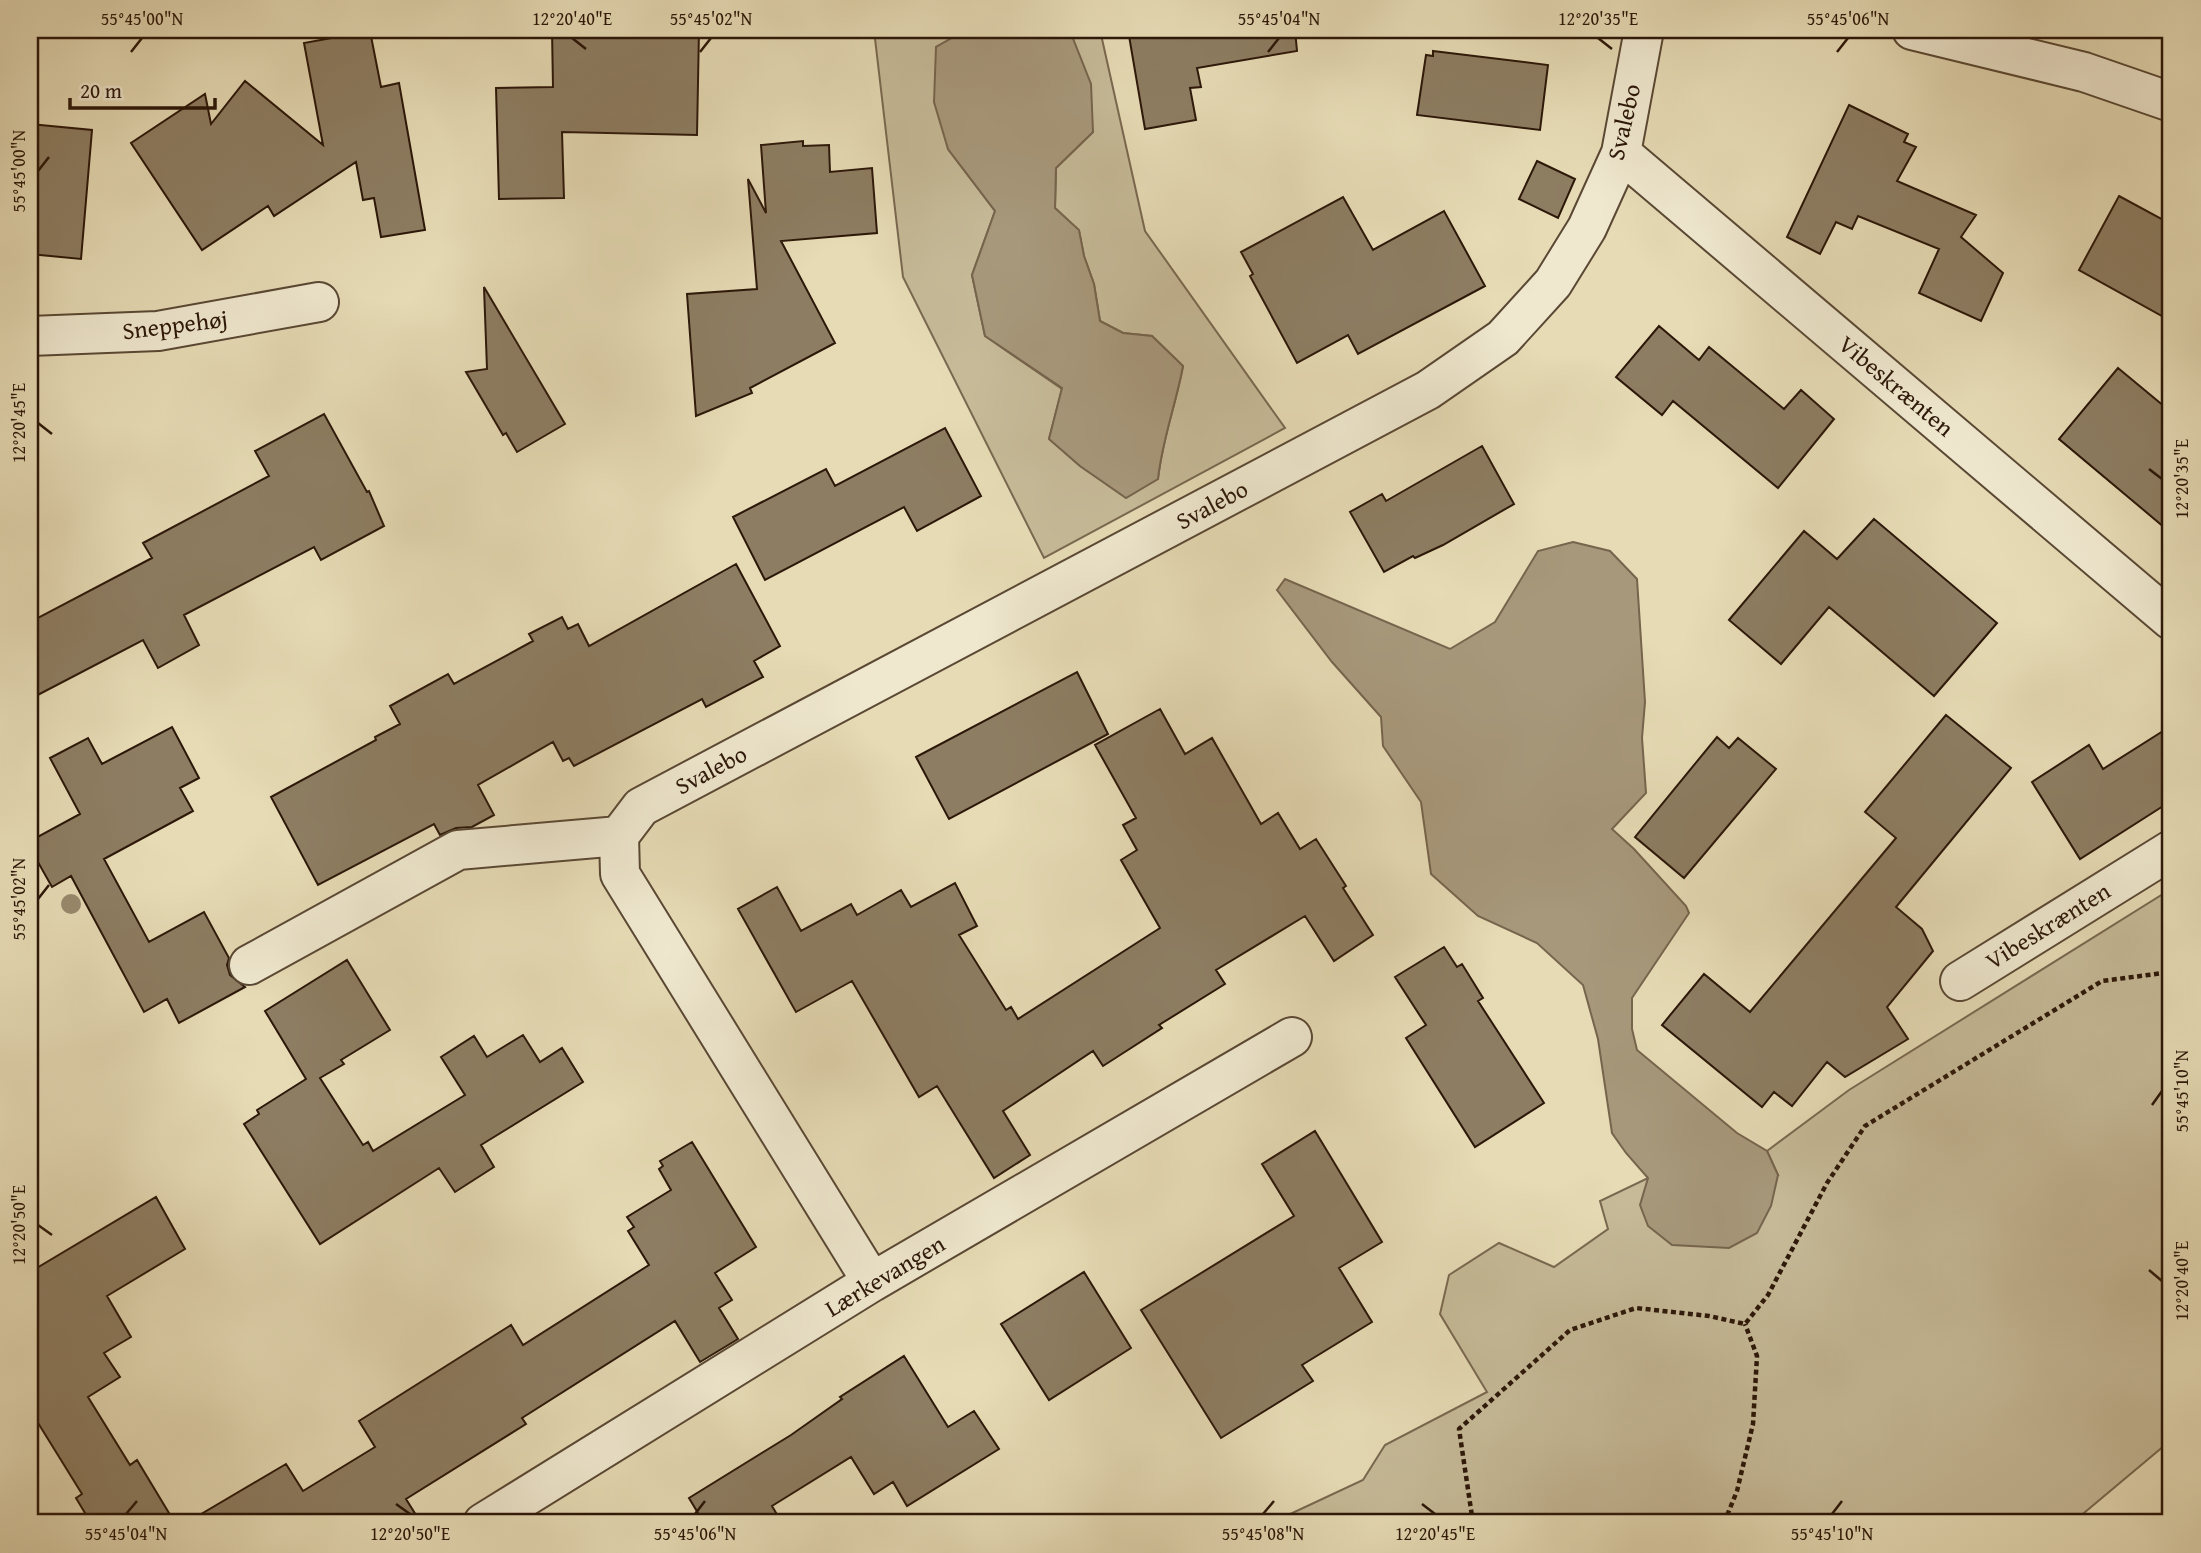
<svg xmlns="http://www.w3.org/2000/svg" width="2201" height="1553" font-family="'Gentium Book Plus',serif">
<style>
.green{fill:#c6ba98;stroke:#796850;stroke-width:2}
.water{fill:#a7987b;stroke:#76644d;stroke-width:2}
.building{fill:#8d7d62;stroke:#2c1709;stroke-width:2}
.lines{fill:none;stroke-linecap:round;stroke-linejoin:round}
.minor-casing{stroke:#5a4834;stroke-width:42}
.tertiary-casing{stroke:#5a4834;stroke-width:42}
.path{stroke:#2c1709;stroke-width:4.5;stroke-dasharray:5 3.5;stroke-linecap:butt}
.minor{stroke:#efe8cf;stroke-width:38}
.tertiary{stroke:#efe8cf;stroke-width:38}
.tree{fill:#998a6e}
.ticks{fill:none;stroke:#2c1709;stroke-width:2.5}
.labels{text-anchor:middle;stroke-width:5;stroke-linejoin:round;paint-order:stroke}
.street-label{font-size:24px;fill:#2c1709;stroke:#efe8cf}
.neatline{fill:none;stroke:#2c1709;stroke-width:2.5}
.ticks-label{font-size:18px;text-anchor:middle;fill:#2c1709}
</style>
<rect width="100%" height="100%" fill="#e6dbb5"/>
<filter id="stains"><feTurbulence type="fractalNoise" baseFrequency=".00286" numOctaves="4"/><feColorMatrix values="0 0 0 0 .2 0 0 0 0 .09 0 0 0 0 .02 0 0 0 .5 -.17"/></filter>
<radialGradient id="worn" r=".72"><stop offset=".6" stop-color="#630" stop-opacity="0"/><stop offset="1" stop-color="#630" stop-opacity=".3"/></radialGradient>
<path class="green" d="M874,30H966L936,47L948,149L995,211L972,275L985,336L1062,389L1049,439L1080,466L1126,497L1158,479C1162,440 1176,404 1183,366L1152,336L1123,333L1100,321L1094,284L1084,256L1079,231L1055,208L1056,168L1093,132L1070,31L1066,30H1100L1145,231L1285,428L1044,558L903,277Z
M2171,889V1440L2072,1523H1271L1363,1480L1385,1445L1487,1392L1440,1314L1449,1275L1499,1243L1554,1267L1608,1229L1600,1201L1648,1178L1778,1175L1767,1151L1849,1090Z"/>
<path class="water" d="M966,30L1070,31L1091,84L1093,132L1056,168L1055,208L1079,230L1084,256L1094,284L1100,321L1123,333L1152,336L1183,366C1176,404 1162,440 1158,479L1126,498L1080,466L1049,439L1062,388L985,336L972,275L995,211L948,149L934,102L936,47Z
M1573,542L1610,551L1637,579L1645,702L1642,738L1646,793L1612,829L1634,849L1686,906L1689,913L1632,998V1029L1637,1050L1737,1133L1767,1151L1778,1175L1771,1206L1757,1233L1729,1248L1672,1245L1648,1226L1640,1205L1648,1178L1626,1153L1612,1133L1598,1039L1583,985L1537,943L1478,916L1431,874L1421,802L1383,746L1381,717L1332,662L1277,590L1285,579L1450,649L1495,622L1538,551Z"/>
<path class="building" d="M552,30H699L697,135L562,132L564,198L499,199L496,88L553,87Z
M1128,30H1295L1297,51L1197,68L1201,87L1190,88L1196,120L1145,129Z
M370,31L381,87L399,83L425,230L381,237L374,198L363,200L356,162L274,216L268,206L202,250L131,143L205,94L211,124L245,81L323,145L304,43Z
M1433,51L1548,65L1540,130L1417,115L1426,55L1433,56Z
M1849,105L1908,134L1904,142L1916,147L1897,181L1976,215L1961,237L2003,273L1981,321L1919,293L1939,249L1858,216L1852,229L1836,222L1820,254L1787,237Z
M30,124L92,130L81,259L30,254Z
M803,141V146L829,145L830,172L872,168L877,233L781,241L835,343L750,388L752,393L696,416L687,294L757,289L748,179L766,213L761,145Z
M1537,161L1575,179L1558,218L1519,199Z
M2119,196L2171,224V321L2079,270Z
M1343,197L1373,250L1444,211L1485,286L1358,354L1348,335L1297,363L1250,276L1253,274L1241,252Z
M484,287L565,424L517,452L506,433L503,435L466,372L487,369Z
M1659,326L1699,360L1709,347L1784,409L1801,390L1834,419L1778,488L1673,401L1662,415L1616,377Z
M2118,368L2171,412V533L2059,439Z
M324,414L367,492L369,491L384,526L321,560L314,547L184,615L199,645L158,668L143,640L30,699V622L152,558L143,543L269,476L255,451Z
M945,428L981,496L917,531L904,507L765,580L733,517L826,469L835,486Z
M1482,446L1514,504L1443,545L1415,558L1413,556L1384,572L1350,512L1382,494L1386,501Z
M1874,519L1997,623L1934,696L1829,607L1781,664L1729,620L1804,531L1837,559Z
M736,564L780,646L754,661L763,677L706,707L702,699L574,766L569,758L563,761L553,742L478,785L494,815L472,827L456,828L440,835L434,824L318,885L271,797L376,740L375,737L400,724L390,706L448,674L454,684L533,641L529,634L562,617L568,629L578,624L589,646Z
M1077,672L1108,734L949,819L916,757Z
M1160,709L1185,754L1212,738L1261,824L1278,813L1300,849L1316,839L1346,886L1343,888L1373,935L1334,961L1305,916L1216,970L1225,984L1159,1025L1162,1028L1103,1066L1093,1051L1003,1111L1030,1155L994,1178L937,1086L919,1097L852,981L796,1012L738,909L777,887L801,931L851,904L857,915L901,890L911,907L955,883L977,926L959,935L1006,1010L1011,1007L1018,1019L1160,928L1121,860L1137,850L1123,825L1136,818L1095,745Z
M1946,715L2011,768L1896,907L1922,929L1933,951L1887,1007L1908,1039L1845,1077L1827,1062L1792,1106L1774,1092L1762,1107L1662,1025L1704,974L1750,1012L1896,838L1865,812Z
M2171,726V801L2080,859L2032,782L2089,745L2103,769Z
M172,727L199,778L180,788L193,811L104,859L149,942L204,912L229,958L227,965L230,975L245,987L179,1023L167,999L144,1012L71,876L52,887L30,848V841L80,814L50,758L88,738L102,764Z
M1717,737L1729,748L1738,738L1776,769L1684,878L1635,837Z
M1444,947L1457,967L1462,964L1483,998L1478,1001L1544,1103L1475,1147L1406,1038L1426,1025L1395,977Z
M347,960L390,1030L341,1060L344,1064L320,1078L363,1145L368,1142L373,1151L465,1095L441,1057L474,1036L487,1057L523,1035L540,1062L562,1048L583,1082L481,1145L494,1167L455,1192L439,1168L320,1244L244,1124L259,1114L257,1110L306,1079L265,1011Z
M1315,1131L1382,1242L1339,1268L1372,1322L1302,1365L1313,1381L1221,1438L1141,1310L1294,1216L1262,1164Z
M692,1142L756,1247L715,1273L732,1300L719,1308L738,1339L700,1362L675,1321L522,1418L526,1424L406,1499L421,1523H186L286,1464L303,1491L375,1447L359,1421L511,1325L523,1345L649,1265L628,1231L634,1227L627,1217L671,1190L659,1169L663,1166L660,1161Z
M156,1197L185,1249L107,1296L131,1337L104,1353L120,1377L88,1397L130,1465L137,1460L175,1523H91L76,1498L82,1494L30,1410V1272Z
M1084,1272L1131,1348L1049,1400L1001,1324Z
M904,1356L948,1427L974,1411L999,1449L907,1506L893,1482L874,1494L851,1457L772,1506L782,1523H704L689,1498L791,1435L842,1399L840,1397Z"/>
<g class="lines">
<defs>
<path id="minor" d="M1621,153L2171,620
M30,336L158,331L319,302
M249,965L458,850L619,836
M1960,981L2171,850
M872,1282L620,874L619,836L641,807L1428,390L1503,338L1553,283L1587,228L1621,153L1644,30
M483,1523L872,1282L1292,1037"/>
<path id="tertiary" d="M1912,30L2084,72L2171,102"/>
</defs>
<use href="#minor" class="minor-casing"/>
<use href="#tertiary" class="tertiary-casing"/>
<path class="path" d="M1473,1523L1459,1429L1570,1330L1636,1308L1709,1316L1745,1324L1768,1295L1827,1183L1865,1126L2102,981L2171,972
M1724,1523L1737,1491L1753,1424L1757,1356L1745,1324"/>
<use href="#minor" class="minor"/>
<use href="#tertiary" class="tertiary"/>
</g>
<circle class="tree" cx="71" cy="904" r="10"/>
<path class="ticks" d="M572,38L586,49M1598,38L1612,49M131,52L142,38M700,52L711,38M1268,52L1279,38M1837,52L1848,38M38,171L49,157M38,423L52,434M2149,469L2162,479M38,899L49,885M2152,1105L2162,1091M38,1225L52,1235M2149,1270L2162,1281M396,1504L410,1514M1422,1504L1435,1514M126,1514L137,1501M695,1514L705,1501M1263,1514L1274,1501M1832,1514L1842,1501"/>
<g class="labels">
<g class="street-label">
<text transform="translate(1624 122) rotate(-77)" y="8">Svalebo</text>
<text transform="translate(175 325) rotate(-7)" y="8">Sneppehøj</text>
<text transform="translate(1896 386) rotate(40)" y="8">Vibeskrænten</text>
<text transform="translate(1212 505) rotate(-28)" y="8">Svalebo</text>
<text transform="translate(711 770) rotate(-28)" y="8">Svalebo</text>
<text transform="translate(2048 926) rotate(-32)" y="8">Vibeskrænten</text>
<text transform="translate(885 1276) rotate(-31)" y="8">Lærkevangen</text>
</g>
</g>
<rect width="2201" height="1553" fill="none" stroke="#e6dbb5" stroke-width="77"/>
<path d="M70 98v10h145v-10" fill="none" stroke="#2c1709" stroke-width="3.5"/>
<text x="80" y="98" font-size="21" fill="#2c1709" stroke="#efe8cf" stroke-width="5" paint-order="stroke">20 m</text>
<rect x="38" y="38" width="2124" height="1476" class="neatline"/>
<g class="ticks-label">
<text x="142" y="25">55°45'00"N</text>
<text x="572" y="25">12°20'40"E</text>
<text x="711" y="25">55°45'02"N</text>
<text x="1279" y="25">55°45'04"N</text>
<text x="1598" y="25">12°20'35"E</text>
<text x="1848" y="25">55°45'06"N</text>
<text transform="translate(19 171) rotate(-90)" y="6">55°45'00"N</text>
<text transform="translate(19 423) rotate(-90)" y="6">12°20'45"E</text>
<text transform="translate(2182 479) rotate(-90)" y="6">12°20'35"E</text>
<text transform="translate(19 899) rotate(-90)" y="6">55°45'02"N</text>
<text transform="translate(2182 1091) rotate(-90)" y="6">55°45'10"N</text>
<text transform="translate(19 1225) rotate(-90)" y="6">12°20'50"E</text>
<text transform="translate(2182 1281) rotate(-90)" y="6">12°20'40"E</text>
<text x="126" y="1540">55°45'04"N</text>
<text x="410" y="1540">12°20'50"E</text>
<text x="695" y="1540">55°45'06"N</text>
<text x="1263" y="1540">55°45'08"N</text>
<text x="1435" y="1540">12°20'45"E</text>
<text x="1832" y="1540">55°45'10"N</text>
</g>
<rect width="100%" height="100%" filter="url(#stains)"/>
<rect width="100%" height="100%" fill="url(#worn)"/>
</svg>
